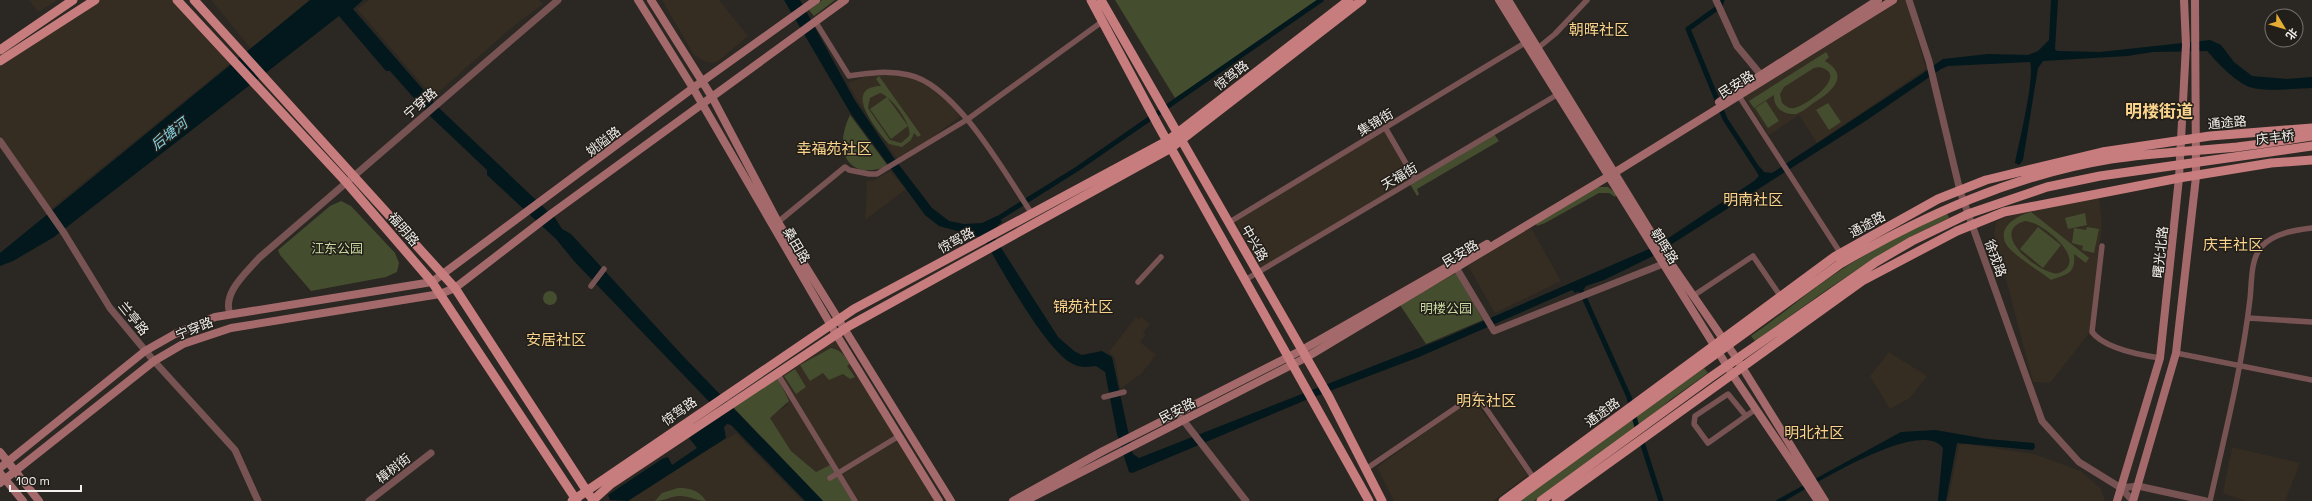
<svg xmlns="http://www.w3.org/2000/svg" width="2312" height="501" font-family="'Space Grotesk','Noto Sans SC',sans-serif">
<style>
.built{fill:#352c22}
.green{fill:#454d2f;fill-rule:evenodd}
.water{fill:#02181c}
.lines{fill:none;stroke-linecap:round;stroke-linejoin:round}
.canal{stroke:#02181c;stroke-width:5}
.minor{stroke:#785353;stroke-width:5.5}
.tertiary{stroke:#785353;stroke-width:7}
.secondary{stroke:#a46a6b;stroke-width:8}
.primary{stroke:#c77c7d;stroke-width:9}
.labels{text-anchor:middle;stroke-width:3;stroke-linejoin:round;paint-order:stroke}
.street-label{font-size:13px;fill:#f3f0ed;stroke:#221e19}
.park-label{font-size:13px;fill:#c8da9f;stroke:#221e19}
.water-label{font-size:14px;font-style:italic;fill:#7fcedd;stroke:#221e19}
.quarter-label{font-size:15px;fill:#fad48c;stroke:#221e19}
.district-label{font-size:17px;font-weight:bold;fill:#fad48c;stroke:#221e19}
</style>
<rect width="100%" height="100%" fill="#2b2722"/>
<path class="built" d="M29,0H58L38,12Z
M100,0H172L231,63L51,209L0,135V66Z
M211,0H310L251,49Z
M369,0H539L543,4L510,29L433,97L357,9Z
M662,0H719L748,36L720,60L714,63L706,62L694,55Z
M1898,0H1906L1926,69L1817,143L1799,115L1769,135L1744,97Z
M876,72L910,75L931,83L963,114L919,148L897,159L856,98L848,83Z
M1385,130L1413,178L1261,269L1235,221Z
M890,171L906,189L865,220L867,181H873Z
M2099,195L2102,225L2090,332L2050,383L2033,382L1994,234L1996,222L2003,218L2051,206Z
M1530,226L1561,281L1495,313L1468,266Z
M1136,317L1139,319L1141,317L1150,324L1143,333L1146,335L1140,342L1156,355L1142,373L1120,389L1115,358L1109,352Z
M836,338L936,501H852L830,465L816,472L791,451L769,417L788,405L771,379Z
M1889,352L1927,376L1910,398L1890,409L1870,376Z
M1473,398L1528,475L1493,501H1394L1377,467Z
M736,433L803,501H620Z
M1966,444L2034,454L2081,471L2101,489L2105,501H1948L1959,445Z
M2232,447L2300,463L2285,501H2246L2225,494L2223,491Z"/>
<path class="green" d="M822,0H835L814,16L809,10Z
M1115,0H1320L1175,98Z
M1826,52L1829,57L1825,61C1851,76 1831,92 1815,102C1809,106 1803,112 1796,114C1784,115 1773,108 1774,95L1754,108L1749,101ZM1819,67C1851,74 1806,106 1794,108C1789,109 1786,106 1782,103L1780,94L1784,87L1814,68Z
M879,76L921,135L918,137L914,133L911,140L902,147L889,144C877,131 841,87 881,86L876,79ZM880,93C891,96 913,125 909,136L901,143L890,140L868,108L870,98Z
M887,97L908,126L891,139L870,109Z
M1766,101L1779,121L1768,128L1755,108Z
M1828,103L1841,122L1829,130L1816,110Z
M850,115L888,166C847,182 833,150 850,115Z
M1494,134L1499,141L1417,189L1419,194L1417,196L1410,184Z
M1598,187H1608L1617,194L1615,197L1609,193H1599L1545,223L1537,226L1535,223Z
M341,201L351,206L395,253L399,263L397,272L386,277L311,291L280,255L278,250L330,206Z
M2031,212L2089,258L2086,263L2074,254C2076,276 2065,274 2051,280C2038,270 2019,259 2008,247C1994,229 2017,215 2031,212ZM2025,221C2041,221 2091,261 2059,273C2045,278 1985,233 2025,221Z
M1947,213L1949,218C1879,250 1817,297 1755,341L1751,336C1779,317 1804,295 1832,276C1868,251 1907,232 1947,213Z
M2085,213L2087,225L2068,229L2065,218Z
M2038,227L2061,245L2043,268L2020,249Z
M2087,227L2099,229L2094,253L2082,250L2083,246L2072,243L2074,228L2086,230Z
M1456,273L1483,320L1426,344L1400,305Z
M543 298a7 7 0 1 1 14 0a7 7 0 1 1-14 0Z
M831,348C841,350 845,356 850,364L847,366L855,377L850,379L843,374L829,380L823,373L810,381L800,365Z
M1704,368L1708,373L1670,400L1651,417L1534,501H1520Z
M795,369L806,387L796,394L784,376Z
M771,379H778L789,401L770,418L791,451L816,472L830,465L852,501H823L732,406Z
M678,488C690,488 699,490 706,501C696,501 690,496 680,496C671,496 665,501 655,501L662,493Z"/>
<path class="water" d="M310,0H363L353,9L439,108L555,218L562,229L571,234L682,355L823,501H805L731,425L727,424L724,427L726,438L628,501L610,500L608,495L662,459L668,457L672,465L697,448L689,438L721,414L574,261L556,239L487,175V170L430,116L390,71H386L339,16L54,237L13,261L0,266V253Z
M784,0H800L854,99L893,157L932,208L949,221L964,224L982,223L997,216L1002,222L991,232L1058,337L1074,351L1082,355L1102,351L1112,357L1133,454L1139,458L1442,339L1649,249L1670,237L1754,181L1759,176L1756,170L1760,167L1764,172L1772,173L1919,76L1943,59L1988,54L2028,55L2038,51L2049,40L2051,0H2058L2055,49L2057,51L2100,52L2210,40L2221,45L2234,62L2252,76L2287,79L2312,77V88C2294,88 2263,93 2247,86C2231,78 2218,63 2207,51L2153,52L2127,56L2043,61L2038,68L2023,160L2019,165L2015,163C2019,142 2035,79 2030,62L1948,66L1941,69L1867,120L1653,256L1604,280L1586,286L1584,289L1575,293L1572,290L1419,357L1306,400L1132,473L1129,472L1117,434L1105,372L1096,366C1088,367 1081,368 1073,364C1046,352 1000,266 983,238L939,226L925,215L851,114Z
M1935,430L1987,439L2034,443L2035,447L2033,450L1957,443L1946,501H1938L1943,448C1920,417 1812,486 1785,501H1775L1901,432Z"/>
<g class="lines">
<path class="canal" d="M1722,0L1720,6L1688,29L1725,119L1761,174
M994,221L1077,169L1321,0
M1579,286L1629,397L1638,431
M1641,439L1661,501"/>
<path class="minor" d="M815,21L849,76C869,73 888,70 909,75C956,85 1006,175 1032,214
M1538,48L1555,34L1587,0
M1739,96L1841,254
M1386,129L1415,179
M778,222L845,167L849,170L869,174H877L885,169L968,119L1103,21
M1228,223L1528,41
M2102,246L2092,332C2104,348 2140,355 2160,358
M1245,280L1560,93
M1138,282L1161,257
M591,286L604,269
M1693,296L1753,256L1781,297
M2248,318L2312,322
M2176,353L2312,380
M777,373L855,501
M1104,397L1124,392
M1746,416L1728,394L1695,416L1694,424L1708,443L1756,409
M1366,469L1476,394L1535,480
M830,478L899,436
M2210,501C2225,434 2242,367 2250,299C2252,283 2250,259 2262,246C2275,233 2295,230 2312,228"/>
<path class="tertiary" d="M1716,0L1737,46L1761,75
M1909,0L1929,61L1960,191L2042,421L2079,462L2121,488L2133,501
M0,141L64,233L110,308L154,361L235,450L258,501
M1457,269L1494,331L1668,262
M230,314C222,293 246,273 259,258L558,0
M1180,416L1246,501
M2121,488L2138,486L2206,501
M369,501L431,453"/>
<path class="secondary" d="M638,0L693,88L836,334L939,501
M651,0L712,97L778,222L951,501
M1499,0L1732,374L1818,501
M1508,0L1665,255L1737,359L1825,501
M1719,102L1878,0
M0,452L39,501
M0,468L145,351L175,334L215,317L432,282L693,88L816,0
M0,473L23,501
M0,483L154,361L183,344L231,328L440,294L455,288L551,214L845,0
M1013,501L1103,451L1302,350L1487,244
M1025,501L1307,357L1614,173L1893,0
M2117,501L2160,358L2179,178L2186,45L2184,0
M2133,501L2176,353L2196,177L2195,0"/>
<path class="primary" d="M177,0L346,182L432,282L577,501
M194,0L455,288L590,496
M1091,0L1158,125L1369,501
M1101,0L1329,397L1382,501
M0,50L73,0
M0,61L95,0
M572,501L854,309L1167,141L1349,0
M592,501L611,484L849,326L1171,148L1362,0
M1503,501L1834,257L1938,199L1986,180L2102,152L2210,136L2312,128
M1513,501L1840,264C1925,215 2013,175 2111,159C2153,153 2195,151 2237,147C2262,144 2287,140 2312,136
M1541,501L1711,377L1876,262L1912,241L1968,214L2047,187L2100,176L2312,146
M1556,501L1862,281L1957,231L2004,212L2179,178L2271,163L2312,160"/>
</g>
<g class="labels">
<g class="street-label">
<text transform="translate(1231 75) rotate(-38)" y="5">惊驾路</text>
<text transform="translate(1736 84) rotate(-32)" y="5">民安路</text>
<text transform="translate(420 103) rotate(-41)" y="5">宁穿路</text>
<text transform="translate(1375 122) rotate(-31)" y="5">集锦街</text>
<text transform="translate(2227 122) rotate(-5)" y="5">通途路</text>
<text transform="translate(2275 137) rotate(-7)" y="5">庆丰桥</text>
<text transform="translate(603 141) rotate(-37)" y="5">姚隘路</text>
<text transform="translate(1399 176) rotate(-31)" y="5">天福街</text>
<text transform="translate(1867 224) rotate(-29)" y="5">通途路</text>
<text transform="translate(404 229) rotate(49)" y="5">福明路</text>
<text transform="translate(956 240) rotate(-28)" y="5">惊驾路</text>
<text transform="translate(1255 243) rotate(60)" y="5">中兴路</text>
<text transform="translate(797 245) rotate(59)" y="5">桑田路</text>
<text transform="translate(1665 246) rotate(58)" y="5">朝晖路</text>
<text transform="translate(2160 252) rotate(-84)" y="5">曙光北路</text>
<text transform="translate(1460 253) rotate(-31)" y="5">民安路</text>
<text transform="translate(1996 258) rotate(70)" y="5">徐戎路</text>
<text transform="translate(134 318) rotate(51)" y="5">兰亭路</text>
<text transform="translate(194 328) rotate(-22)" y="5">宁穿路</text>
<text transform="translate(1177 410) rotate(-27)" y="5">民安路</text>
<text transform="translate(679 411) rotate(-35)" y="5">惊驾路</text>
<text transform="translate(1602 412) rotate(-36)" y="5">通途路</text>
<text transform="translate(393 468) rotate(-38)" y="5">樟树街</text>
</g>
<g class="park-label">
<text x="337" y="253">江东公园</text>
<text x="1446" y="313">明楼公园</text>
</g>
<g class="water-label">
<text transform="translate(169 134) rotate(-38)" y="5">后塘河</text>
</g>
<g class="quarter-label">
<text x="1599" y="35">朝晖社区</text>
<text x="834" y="154">幸福苑社区</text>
<text x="1753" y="205">明南社区</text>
<text x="2233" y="250">庆丰社区</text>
<text x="1083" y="312">锦苑社区</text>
<text x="556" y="345">安居社区</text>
<text x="1486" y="406">明东社区</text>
<text x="1814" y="438">明北社区</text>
</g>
<g class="district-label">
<text x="2159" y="117">明楼街道</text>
</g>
</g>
<g transform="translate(2284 28) rotate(128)"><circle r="19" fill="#221e19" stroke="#76726e"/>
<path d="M0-3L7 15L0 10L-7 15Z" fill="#e4ae35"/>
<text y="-6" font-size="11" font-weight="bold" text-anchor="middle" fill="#f3f0ed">北</text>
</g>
<path d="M10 485v6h71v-6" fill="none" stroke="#f3f0ed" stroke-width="2"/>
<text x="16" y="485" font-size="12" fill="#f3f0ed" stroke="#221e19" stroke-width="3" paint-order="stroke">100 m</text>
</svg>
